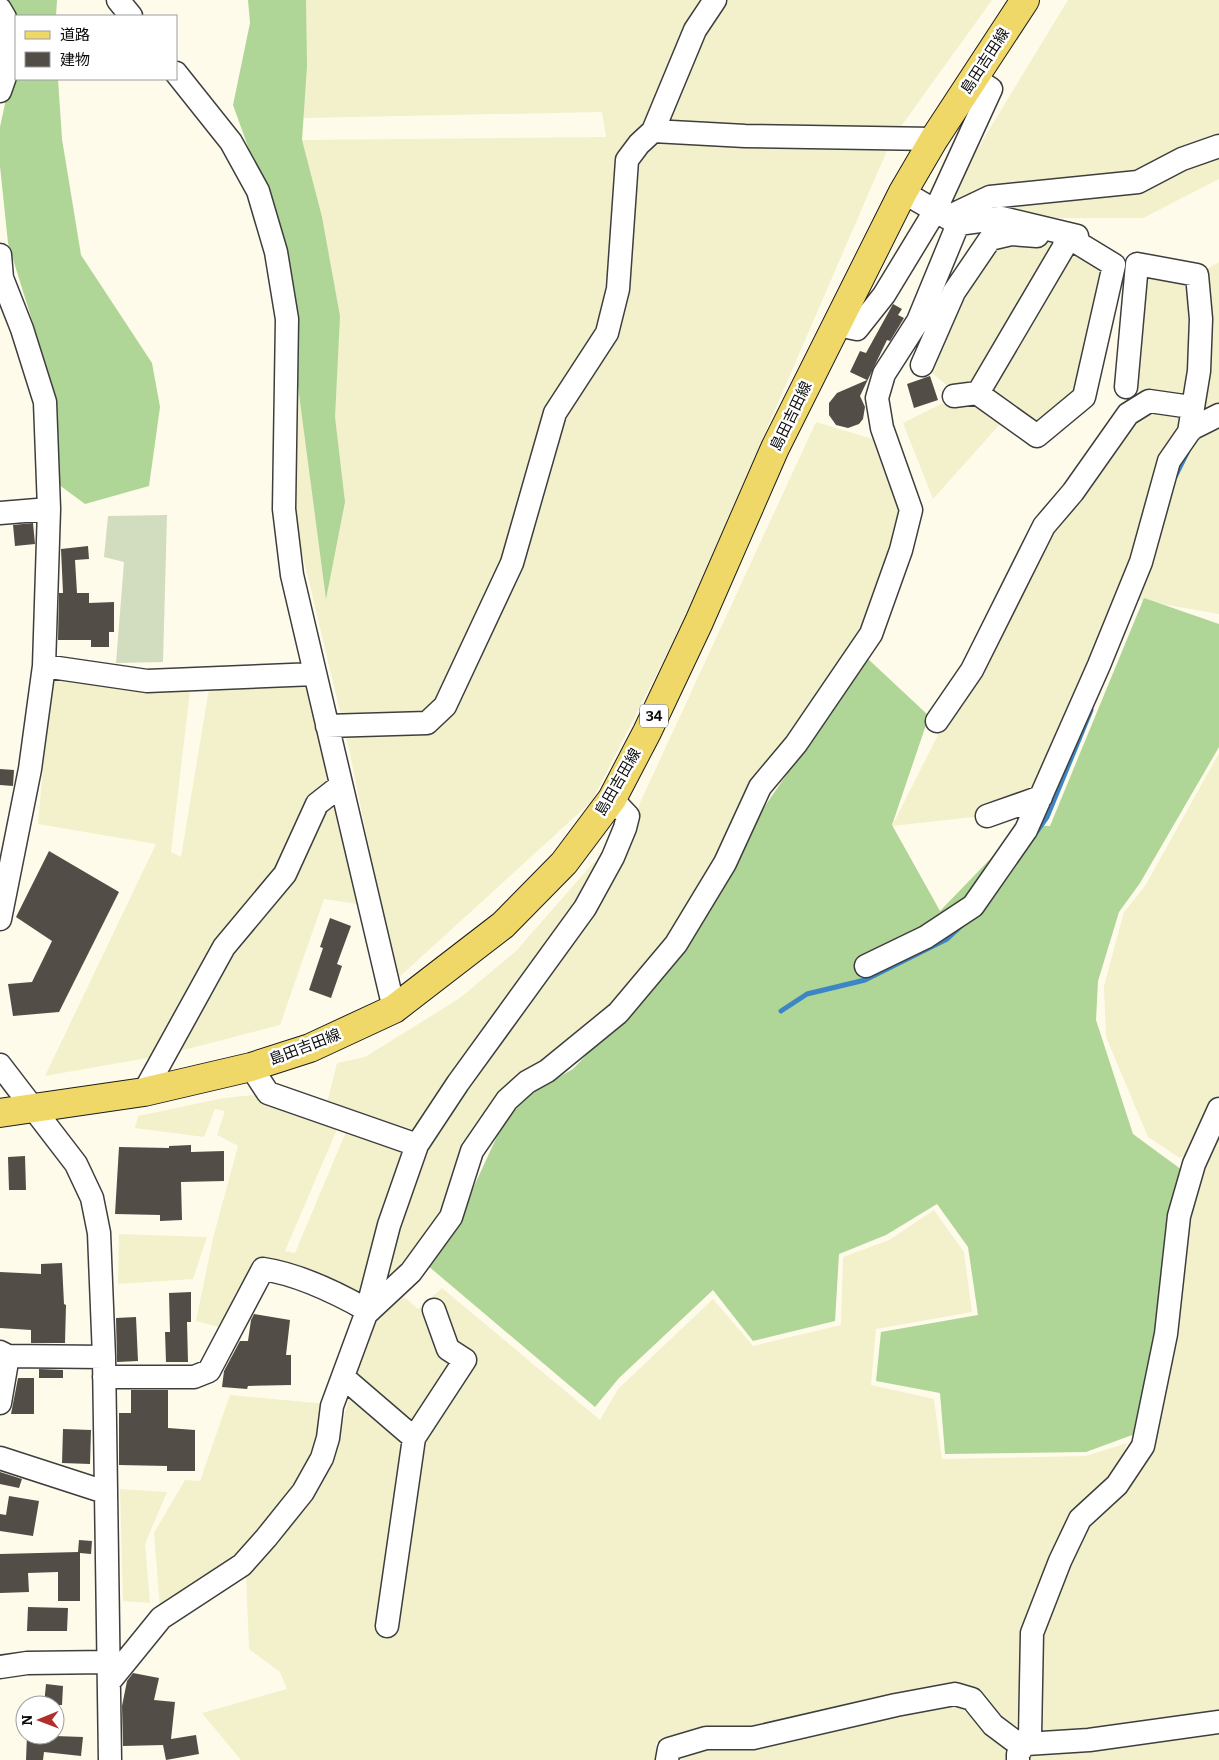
<svg xmlns="http://www.w3.org/2000/svg" width="1219" height="1760" font-family="Bitter,'Noto Sans JP',serif">
<style>
.farmland{fill:#f2f1cc}
.forest{fill:#afd597}
.cemetery{fill:#d1ddbe}
.lines{fill:none;stroke-linecap:round;stroke-linejoin:round}
.stream{stroke:#3d86c5;stroke-width:5}
.building{fill:#534d48}
.minor-casing{stroke:#3e3e3e;stroke-width:25}
.major-casing{stroke:#1c1c1c;stroke-width:30}
.minor{stroke:#fff;stroke-width:22}
.major{stroke:#f0d868;stroke-width:28}
.labels{text-anchor:middle;stroke-width:5;stroke-linejoin:round;paint-order:stroke}
.shield{fill:#fff;stroke:#545454;stroke-width:1}
.shield-label{font-size:14px;font-weight:bold;fill:#0b0b0b}
.street-label{font-size:15px;fill:#0b0b0b;stroke:#fff}
</style>
<rect width="100%" height="100%" fill="#fefbea"/>
<path class="farmland" d="M305,0H992L892,139L685,618L592,801L396,980L349,749L290,502L302,140L606,137L602,112L303,118Z
M1068,0H1219V179L1143,218H1056L944,204Z
M1063,234L1107,278L1085,393L1043,437L1001,423L933,499L903,423L959,395L922,365L990,239Z
M1219,262V614L1127,598L1028,811L892,826L1041,531L1128,414L1134,392L1153,397L1126,387L1137,264L1197,275Z
M816,422L876,440L902,512L859,639L684,921L617,1006L494,1103L446,1210L405,1270L373,1300L416,1165L637,824L639,805Z
M315,674L357,904L324,899L280,1025L164,1055L45,1076L156,844L38,824L51,679L190,691L171,852L181,857L209,689Z
M1219,753V1094L1195,1151L1180,1158L1148,1137L1106,1037L1104,986L1124,912L1145,886Z
M595,861L602,865L414,1133L326,1107L337,1063L365,1057L460,998L516,951Z
M253,1095L338,1127L285,1251L295,1253L348,1127L406,1151L361,1296L257,1265L223,1328L196,1321L213,1238L238,1146L217,1135L225,1111L215,1109L204,1137L135,1128L138,1116L224,1098Z
M1219,1131V1717L1038,1737V1668L1047,1617L1068,1564L1093,1517L1127,1490L1146,1448L1193,1193Z
M934,1210L964,1252L972,1312L876,1329L871,1385L934,1399L942,1459L1086,1456L1127,1443L1114,1481L1078,1510L1023,1667L1016,1729L978,1693L756,1731L693,1734L656,1743L657,1760H241L202,1713L287,1689L280,1672L249,1649L246,1574L316,1494L337,1445L368,1323L402,1295L418,1309L442,1288L600,1420L618,1389L713,1299L753,1346L841,1325L843,1257L889,1240Z
M119,1234L207,1237L193,1279L118,1284Z
M230,1395L326,1404L319,1439L291,1494L243,1555L160,1608L154,1533L185,1480L200,1481Z
M120,1489L167,1492L145,1544L150,1603L123,1601Z
M957,1704L1010,1752L1009,1760H680L703,1747H758Z
M1219,1731V1760H1025L1026,1755Z"/>
<path class="forest" d="M0,0H57L56,16H16Z
M248,0H306L307,66L302,140L322,217L340,316L335,417L345,502L326,599L277,227L233,105L250,23Z
M16,53V79H58L62,139L81,255L152,363L160,407L149,486L85,504L58,484L53,388L8,243L0,166V127Z
M1144,598L1219,624V747L1140,883L1119,912L1098,981L1096,1020L1133,1134L1182,1170L1163,1296L1135,1434L1086,1452L945,1454L940,1393L876,1381L881,1332L978,1315L968,1247L937,1204L886,1235L839,1254L835,1321L753,1341L713,1290L619,1378L595,1407L427,1265L463,1210L512,1104L573,1069L673,964L758,816L867,658L929,716L892,825L940,911L1023,825L1050,826Z"/>
<path class="cemetery" d="M167,515L163,662L116,663L124,562L104,557L108,516Z"/>
<g class="lines">
<path class="stream" d="M1175,477L1187,453
M1035,834L1047,817L1091,710
M781,1011L807,994L865,980L947,939L961,926"/>
</g>
<path class="building" d="M893,304L902,309L898,315L904,318L890,341L887,340L860,396L865,407L863,419L859,424L848,428L836,425L829,415V403L837,393L867,380L850,372L860,351L866,353Z
M930,376L938,400L914,408L907,384Z
M33,523L35,544L15,546L13,525Z
M88,546L89,559L75,560L77,593H89V603L114,602V632H109V647H91V640H58L59,593H63L61,549Z
M0,769L14,770L13,786L0,785Z
M49,851L119,892L59,1012L13,1016L8,984L32,982L52,941L16,917Z
M330,918L351,926L337,964L342,966L331,998L309,990L323,948L320,947Z
M191,1145V1152L224,1151V1181L181,1182L182,1220L160,1221V1215L115,1214L119,1147L169,1148V1146Z
M25,1156L26,1190H9L8,1157Z
M62,1263L64,1304L66,1305L65,1343H31V1330L0,1328V1272L41,1274V1264Z
M191,1292V1322H187L188,1362H166L165,1332H170L169,1293Z
M254,1314L290,1320L286,1355H291V1385L248,1386L247,1389L222,1387L224,1371L240,1341H248L251,1320Z
M136,1317L138,1361L117,1362L116,1318Z
M39,1369L63,1370V1378H39Z
M18,1378H34V1414H11Z
M131,1390H168V1428L195,1430V1471H167V1466L119,1465V1413H131Z
M63,1429L91,1430L90,1464L62,1463Z
M0,1472L22,1479L19,1488L0,1484Z
M9,1496L39,1501L33,1536L0,1531V1514L6,1515Z
M79,1540L92,1541L91,1554L80,1553V1601H58V1572L28,1573L29,1592L0,1593V1554L78,1552Z
M28,1607L68,1608L67,1631H27Z
M133,1673L159,1678L154,1700L175,1702L171,1739L196,1735L199,1754L166,1760L163,1745L123,1746L122,1706L127,1681Z
M46,1684L63,1686L62,1705H44Z
M27,1735L83,1737L81,1756L44,1752L43,1760H26Z"/>
<g class="lines">
<defs>
<path id="minor" d="M118,0L131,16
M0,9C18,35 11,62 0,91
M176,73L231,142L258,191L276,252L287,319L284,509L292,575L394,1009
M653,131L745,136L934,139
M903,192L958,224L1002,218L1077,236
M948,217L990,197L1138,182L1182,159L1219,146
M0,255L2,278L22,329L45,402L49,509L44,666L30,769L0,919
M837,325L857,329L884,295L935,211L991,89L974,78
M922,365L954,292L990,239L1011,234L1037,236
M1126,387L1137,264L1197,275L1201,319L1199,371L1189,432L1193,428L1219,415
M977,393L1037,436L1084,397L1114,265L1063,234
M954,396L977,393L981,388L1065,245L1063,234
M0,513L49,509
M44,666L147,681L315,674
M937,721L972,670L1044,526L1073,492L1128,414L1149,401L1191,407
M327,726L427,723L445,706L512,563L555,413L607,333L618,289L627,160L639,144L653,131L695,30L715,0
M987,816L1041,797
M866,966L926,937L973,906L1026,830L1099,665L1141,562L1169,461L1189,432
M0,1065L76,1164L92,1198L99,1233L104,1357L110,1760
M251,1067L268,1093L417,1145
M144,1092L224,947L285,874L317,804L340,786
M366,1314L411,1272L451,1217L472,1151L507,1100L527,1082L547,1071L618,1013L676,944L725,863L760,787L796,744L871,634L901,550L911,510L882,428L877,398L884,374L918,321L958,224
M0,1352L8,1356L104,1357
M104,1377H194L209,1371L263,1269C297,1274 337,1293 367,1310
M343,1377L414,1438L387,1626
M0,1403L8,1356
M414,1438L465,1360L448,1349L434,1310
M0,1458L105,1492
M0,1667L27,1663L108,1662
M109,1682L161,1618L242,1565L266,1538L303,1492L322,1458L328,1438L332,1406L366,1314L389,1225L417,1145L458,1083L585,908L613,857L625,828L628,816L612,799
M667,1760L669,1749L706,1738H753L896,1705L955,1694L972,1699L993,1725L1013,1740L1026,1744L1089,1740L1219,1722
M1018,1760V1754L1030,1736L1032,1633L1060,1561L1080,1519L1117,1485L1143,1446L1166,1334L1179,1216L1194,1164L1219,1109"/>
<path id="major" d="M0,1113L144,1092L251,1067L310,1048L394,1009L503,925L564,863L612,799L647,732L699,622L775,448L903,192L934,139L1025,0"/>
</defs>
<use href="#minor" class="minor-casing"/>
<use href="#major" class="major-casing"/>
<use href="#minor" class="minor"/>
<use href="#major" class="major"/>
</g>
<g class="labels">
<rect class="shield" x="640" y="704.5" width="28" height="23" rx="4"/>
<g class="shield-label">
<text x="654" y="721">34</text>
</g>
<g class="street-label">
<text transform="translate(985 61) rotate(-57)" y="5">島田吉田線</text>
<text transform="translate(791 416) rotate(-64)" y="5">島田吉田線</text>
<text transform="translate(618 782) rotate(-60)" y="5">島田吉田線</text>
<text transform="translate(305 1047) rotate(-21)" y="5">島田吉田線</text>
</g>
</g>
<rect x="15" y="15" width="162" height="65" fill="#ffffff" stroke="#9d9d9d"/>
<rect x="25" y="31" width="25" height="8" fill="#f0d868" stroke="#9d9d9d"/>
<text x="60" y="40" font-size="15" fill="#0b0b0b">道路</text>
<rect x="25" y="52" width="25" height="15" fill="#534d48" stroke="#9d9d9d"/>
<text x="60" y="65" font-size="15" fill="#0b0b0b">建物</text>
<g transform="translate(40 1720) rotate(269)"><circle r="24" fill="#ffffff" stroke="#9d9d9d"/>
<path d="M0-4L9 19L0 12L-9 19Z" fill="#b22e2c"/>
<text y="-8" font-size="14" font-weight="bold" text-anchor="middle" fill="#0b0b0b">N</text>
</g>
</svg>
